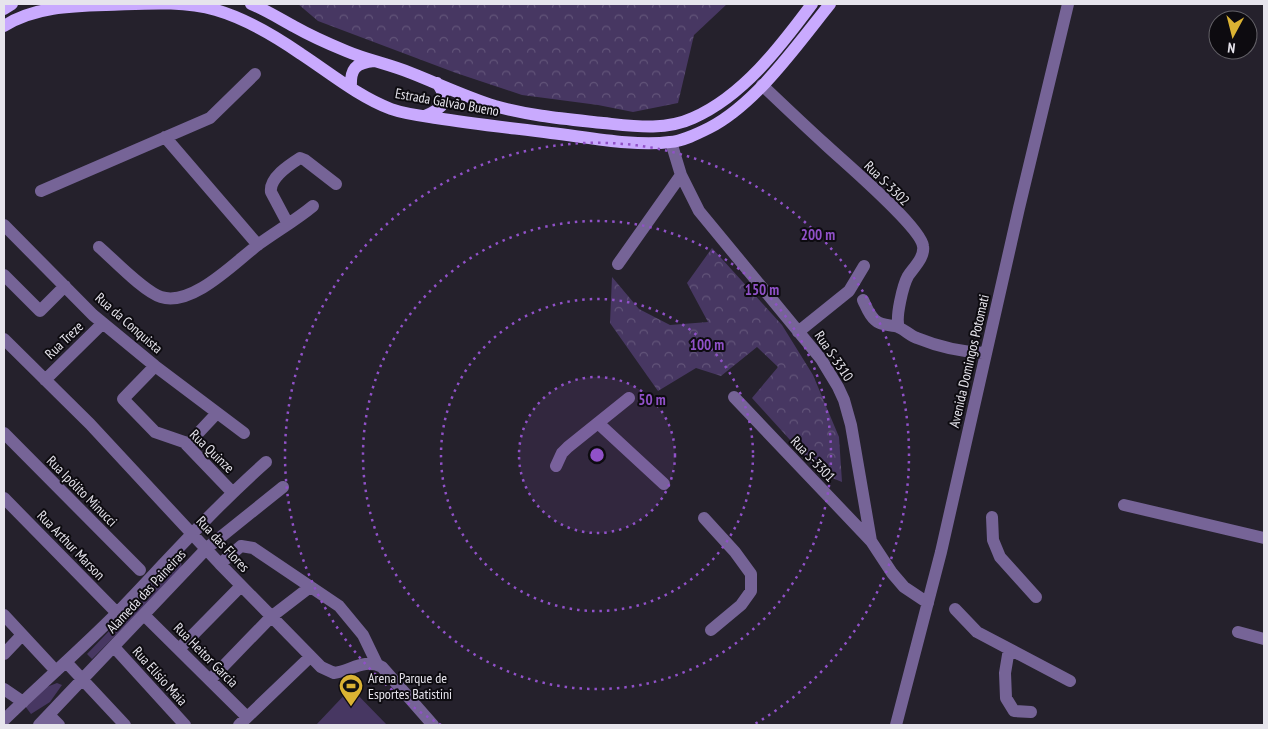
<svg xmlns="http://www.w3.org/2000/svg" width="1268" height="729" font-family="'PT Sans Narrow',sans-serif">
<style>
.grass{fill:#473762}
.forest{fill:url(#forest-crowns)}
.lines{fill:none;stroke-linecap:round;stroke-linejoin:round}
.minor{stroke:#766497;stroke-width:12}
.major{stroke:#c9aafe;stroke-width:12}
.ring{fill:none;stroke:#9051c8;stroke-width:2.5;stroke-dasharray:2.5 5}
.labels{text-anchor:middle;stroke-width:4;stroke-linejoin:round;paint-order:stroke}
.street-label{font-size:14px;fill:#e6e4ec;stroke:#0d0b10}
.poi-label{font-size:14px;fill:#e6e4ec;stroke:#0d0b10;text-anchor:start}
.centre{fill:#9051c8;stroke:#0d0b10;stroke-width:2.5}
.ring-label{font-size:15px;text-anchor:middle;font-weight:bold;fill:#9051c8;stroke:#0d0b10;stroke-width:4;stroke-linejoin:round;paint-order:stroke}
</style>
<defs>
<pattern id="forest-crowns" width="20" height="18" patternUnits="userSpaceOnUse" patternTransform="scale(1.25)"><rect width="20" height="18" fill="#473762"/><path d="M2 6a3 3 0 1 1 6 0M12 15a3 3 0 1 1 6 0" fill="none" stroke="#625479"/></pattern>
</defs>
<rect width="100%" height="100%" fill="#25212c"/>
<path class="grass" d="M181,561L182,569L92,659L87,654L173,564Z
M57,683L62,685L50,702L31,714L25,706L44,688Z
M351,688L387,725H316Z"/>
<path class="forest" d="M298,4H727L694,35L678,103L633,112L598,105L522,95L456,73L318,21Z
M712,248L782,325L813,375L839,437L842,482L820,473L752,398L778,367L757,347L721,376L696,368L658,391L610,323L612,277L639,309L670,325L708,322L687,283Z"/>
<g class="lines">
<path class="minor" d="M762,85C783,105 804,125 826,145C844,162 920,226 923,246C925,257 914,267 908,276C903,285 895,318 899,327
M165,137L258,245
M671,142L681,175L699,211L821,359L838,387L844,400L851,425L871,541L892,573L904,587L928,603
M41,191L210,118L255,74
M288,224L271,192C269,178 289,165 300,158L305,160L336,184
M4,225L93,315L155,366L244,433
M99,247C113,259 144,292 161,297C193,307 236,261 259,244C277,231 296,220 313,206
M618,264L681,175
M4,275L40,311L65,286
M863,300C866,306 869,315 875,320C882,327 893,324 900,328C906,331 911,336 917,338C939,347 962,352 985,353
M798,332L849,291L864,266
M4,339L90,424L220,564L321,667L334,673C351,671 364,658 382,667L433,725
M155,366L123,399L155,432L184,442L232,492
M45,380L103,323
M734,397L871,541
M598,423L664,484
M4,433L140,570
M187,445L217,413
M556,466L562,453L568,447L629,398
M4,498L117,613
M1124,505L1264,538
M992,517L993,540L1000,557L1036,597
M704,518L735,552L751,574V591L741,605L711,630
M220,564L241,546L253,548L339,606L363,635L377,664
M955,609L977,632L1070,681
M4,615L56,671
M144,615L247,717
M1238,632L1264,639
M114,647L185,725
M179,649L241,586
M1009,649L1005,673L1006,698L1014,711L1031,712
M4,654L22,635
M67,663L125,725
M210,680L271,617L310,587
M4,689L23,702
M49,715L59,725
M4,720C41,684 80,650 117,613C166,562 213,509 266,462
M39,725L207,548L283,487
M239,725L310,657
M896,725L941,552L1019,208L1068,4"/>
<path class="major" d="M251,4C266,10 280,19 295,27C311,36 329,44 346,51C367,60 389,64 411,73C439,84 466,97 495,106C530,116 567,119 603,123C633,126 665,131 693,118C743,96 780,47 812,4
M4,9L12,4
M4,26C34,7 71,6 106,5C142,4 181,0 216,10C247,19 275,36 301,54C330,73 359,97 391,109C405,114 422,116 436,118C474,124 512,128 551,133C586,137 636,147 670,142C683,141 697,134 709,128C756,104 797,45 830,4
M351,88C350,69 355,63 374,61
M425,116C443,108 451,102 437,83"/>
</g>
<circle cx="597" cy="455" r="78" fill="#9051c8" fill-opacity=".12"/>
<g class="ring">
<circle cx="597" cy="455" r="78"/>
<circle cx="597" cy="455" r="156"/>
<circle cx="597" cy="455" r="234"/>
<path d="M441 725A312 312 0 1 1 753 725"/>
</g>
<defs>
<symbol id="stadium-pin" viewBox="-11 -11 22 30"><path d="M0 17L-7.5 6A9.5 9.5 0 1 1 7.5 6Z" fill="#dbb333" stroke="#0d0b10"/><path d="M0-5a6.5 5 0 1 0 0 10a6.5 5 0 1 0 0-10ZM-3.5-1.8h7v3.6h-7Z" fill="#111"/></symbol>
</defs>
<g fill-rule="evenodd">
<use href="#stadium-pin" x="337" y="672" width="28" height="38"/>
</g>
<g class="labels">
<g class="street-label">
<text transform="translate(447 102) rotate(10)" y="5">Estrada Galvão Bueno</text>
<text transform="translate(887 183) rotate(44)" y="5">Rua S-3302</text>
<text transform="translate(129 323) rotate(41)" y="5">Rua da Conquista</text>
<text transform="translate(64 340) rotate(-44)" y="5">Rua Treze</text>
<text transform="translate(834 356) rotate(56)" y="5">Rua S-3310</text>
<text transform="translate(969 361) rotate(-77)" y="5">Avenida Domingos Potomati</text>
<text transform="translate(212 451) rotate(44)" y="5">Rua Quinze</text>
<text transform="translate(813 459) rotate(46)" y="5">Rua S-3301</text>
<text transform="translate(82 491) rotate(45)" y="5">Rua Ipólito Minucci</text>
<text transform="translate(223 544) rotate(47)" y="5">Rua das Flores</text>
<text transform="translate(71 545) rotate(46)" y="5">Rua Arthur Marson</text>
<text transform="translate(146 591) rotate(-47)" y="5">Alameda das Paineiras</text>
<text transform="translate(206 655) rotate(45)" y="5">Rua Heitor Garcia</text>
<text transform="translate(160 676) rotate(48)" y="5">Rua Elísio Maia</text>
</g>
<g class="poi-label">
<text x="368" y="683">Arena Parque de<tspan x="368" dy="16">Esportes Batistini</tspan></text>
</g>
</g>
<circle cx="597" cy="455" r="8" class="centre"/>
<g class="ring-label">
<text x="818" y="240">200 m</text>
<text x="762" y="295">150 m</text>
<text x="707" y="350">100 m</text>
<text x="652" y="405">50 m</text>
</g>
<rect width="1268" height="729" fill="none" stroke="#e6e4ec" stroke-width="10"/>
<g transform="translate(1233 35) rotate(187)"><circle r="24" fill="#0d0b10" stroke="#646268"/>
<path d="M0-4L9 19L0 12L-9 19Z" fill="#dbb333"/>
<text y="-8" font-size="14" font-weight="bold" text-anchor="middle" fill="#e6e4ec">N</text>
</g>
</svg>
